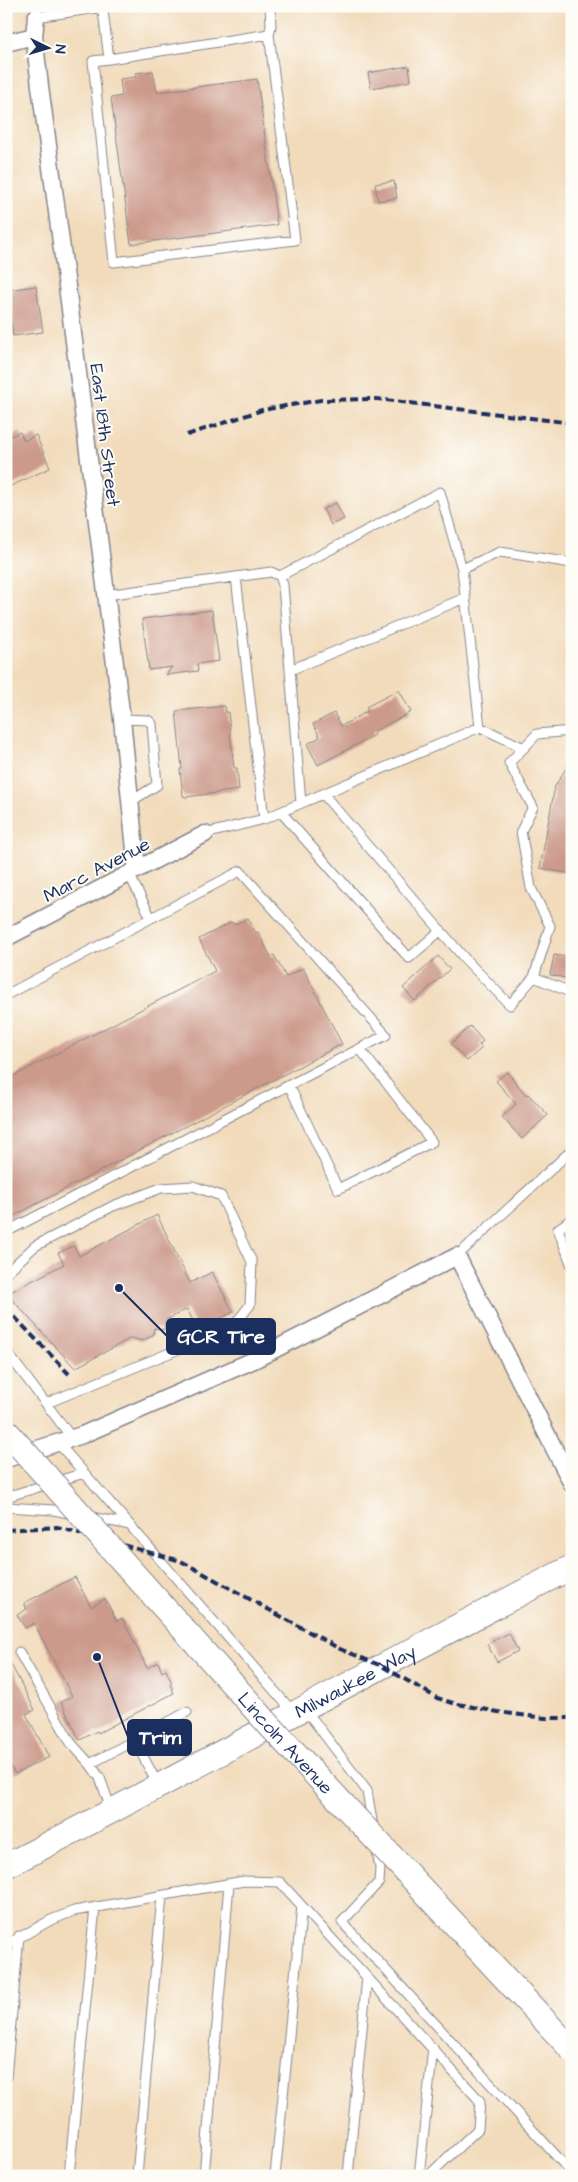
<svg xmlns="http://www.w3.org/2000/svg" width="578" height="2182" font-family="'Architects Daughter',sans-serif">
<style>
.building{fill:#cc9a8b}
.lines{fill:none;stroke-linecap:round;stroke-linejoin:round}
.lane-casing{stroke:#86858c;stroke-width:11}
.street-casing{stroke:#86858c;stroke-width:19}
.secondary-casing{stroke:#86858c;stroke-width:26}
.lane{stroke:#fff;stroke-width:9}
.street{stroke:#fff;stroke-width:16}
.secondary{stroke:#fff;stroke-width:24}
.rail{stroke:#1b2f5e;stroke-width:4;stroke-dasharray:8 4;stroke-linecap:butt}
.secondary-bridge-casing{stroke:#86858c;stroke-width:26;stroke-linecap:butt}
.secondary-bridge{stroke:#fff;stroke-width:24}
.labels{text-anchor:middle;stroke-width:4;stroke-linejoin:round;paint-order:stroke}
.street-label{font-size:19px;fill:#1b2f5e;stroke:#fdfcf7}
.leader{fill:none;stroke:#1b2f5e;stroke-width:2}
.callout-dot{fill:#1b2f5e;stroke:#fdfcf7;stroke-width:2}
.callout{fill:#1b2f5e;stroke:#1b2f5e;stroke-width:2}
.callout-label{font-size:20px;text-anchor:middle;font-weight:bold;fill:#fff}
</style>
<rect width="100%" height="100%" fill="#fdfcf7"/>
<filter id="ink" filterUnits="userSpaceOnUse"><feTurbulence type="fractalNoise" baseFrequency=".02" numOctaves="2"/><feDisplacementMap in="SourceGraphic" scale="10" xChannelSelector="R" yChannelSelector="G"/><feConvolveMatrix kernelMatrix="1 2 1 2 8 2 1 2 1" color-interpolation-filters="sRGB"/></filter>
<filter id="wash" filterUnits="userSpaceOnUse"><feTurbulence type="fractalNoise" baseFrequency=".0096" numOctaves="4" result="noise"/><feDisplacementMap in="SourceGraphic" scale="20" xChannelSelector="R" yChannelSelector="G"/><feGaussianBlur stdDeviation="1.12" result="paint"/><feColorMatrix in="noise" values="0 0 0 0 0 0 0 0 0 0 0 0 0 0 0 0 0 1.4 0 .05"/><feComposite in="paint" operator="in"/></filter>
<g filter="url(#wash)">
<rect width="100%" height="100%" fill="#f2dbbb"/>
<g id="blocks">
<path class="building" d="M409,66L411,81L371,88L368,73Z
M153,71L157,92L257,79L277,225L131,244L111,98L122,96L120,79L136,77L135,73Z
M394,181L397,198L378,201L375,184Z
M36,286L43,332L13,336L10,316H6V290Z
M20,432L24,441L36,435L50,468L6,488V438Z
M336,503L344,519L331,525L323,509Z
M212,610L219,661L197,664L198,671L166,675L172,667L149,670L142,619Z
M399,690L411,712L373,732L375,735L318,765L307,744L320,737L313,724L334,713L341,726L368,711L366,707Z
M225,706L226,713L228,712L234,768H237L239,790L186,797L183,796L180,769H182L176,711Z
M572,759V874L540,868L555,786Z
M248,918L256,933L258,932L271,957L274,955L286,977L303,968L342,1044L6,1220V1080L215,971L199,939L232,922L234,925Z
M554,955L567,957V960L569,961L566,978L550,975Z
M438,956L450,969L415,1001L403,988Z
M470,1026L483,1041L479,1045L482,1048L467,1061L451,1044Z
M507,1072L526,1095L528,1094L548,1115L522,1139L502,1117L516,1104L496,1081Z
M157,1215L190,1283L212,1272L233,1312L198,1330L187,1309L166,1320L164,1330L154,1328L153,1335L142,1341L131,1338L75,1368L7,1294L64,1264L58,1253L74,1246L79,1256Z
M75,1577L91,1607L105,1599L117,1621L122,1618L147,1668L158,1662L162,1672L166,1670L172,1683L170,1684L174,1693L98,1733L97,1731L80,1740L61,1702L72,1696L34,1623L25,1628L17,1615L27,1609L24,1603Z
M509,1633L518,1651L497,1662L487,1644Z
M6,1655L35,1710L26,1714L49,1757L15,1774L6,1758Z"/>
</g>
</g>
<g filter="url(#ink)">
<use href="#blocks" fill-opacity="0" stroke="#86858c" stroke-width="1"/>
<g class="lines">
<defs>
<path id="lane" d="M37,6L36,17L97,8L103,11L109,59L269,34L271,26L270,6
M109,59L93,61L114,262L295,240L269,34
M462,569L480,727
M280,576L440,492L462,569L500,552L572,563
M236,577L264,819
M106,595L271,572L280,576L283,585L301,803
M290,670L465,598
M122,719L148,720L152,724L157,785L130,802
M323,794L466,960L510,1005L534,977L550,926L531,888L521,831L533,807L509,763L537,734L572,731
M281,812L409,958L441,930
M205,834L264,819L480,727L524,748
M129,874L151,918
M534,977L572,993
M6,995L240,871L386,1035L6,1232
M289,1085L338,1189L432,1142L360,1049
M572,1219L558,1229L572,1266
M457,1256L572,1150
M6,1273L35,1246L113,1206L161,1188L193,1186L221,1196L252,1262L250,1305L233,1327L47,1403
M6,1351L72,1438
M58,1443L293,1712
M6,1497L84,1473
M6,1507L54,1510L73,1514
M91,1517L130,1525
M19,1652L71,1743L90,1764L100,1778L111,1809
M305,1709L367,1791L373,1827
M135,1741L158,1785
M90,1764L187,1712
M376,1847L380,1868L379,1882L342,1922L572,2173
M6,1945L51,1920L74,1911L244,1881L280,1882L480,2101L478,2129L428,2176
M6,2077L19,1936
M69,2176L95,1907
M137,2176L162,1896
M204,2176L229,1884
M275,2176L302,1906
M348,2176L367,1977
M419,2176L433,2048"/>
<path id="street" d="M36,17L34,36L40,86L67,286L122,719L137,870
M6,43L34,36
M6,938L205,834
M6,1459L82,1435L254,1360L457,1256L572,1484"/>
<g id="secondary">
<path id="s1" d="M6,1866C196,1769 381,1664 572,1567"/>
</g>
</defs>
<use href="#lane" class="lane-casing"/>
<use href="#street" class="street-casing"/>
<use href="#secondary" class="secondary-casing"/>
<use href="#lane" class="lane"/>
<use href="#street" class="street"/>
<use href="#secondary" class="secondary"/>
<path class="rail" d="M187,435L262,410L321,400L377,399L572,423
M6,1308L69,1374
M6,1530L57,1527L181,1561L340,1649L382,1666L437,1698L453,1703L498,1712L545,1718H572"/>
<defs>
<g id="secondary-bridge">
<path id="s2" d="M6,1431L271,1727L572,2050"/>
</g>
</defs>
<use href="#secondary-bridge" class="secondary-bridge-casing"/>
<use href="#secondary-bridge" class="secondary-bridge"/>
</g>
</g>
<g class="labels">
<g class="street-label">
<text transform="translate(106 435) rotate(83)" y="7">East 18th Street</text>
<text transform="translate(96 869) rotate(-28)" y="7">Marc Avenue</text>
<text dy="7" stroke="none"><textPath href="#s1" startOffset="395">Milwaukee Way</textPath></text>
<text dy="7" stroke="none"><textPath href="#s2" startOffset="419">Lincoln Avenue</textPath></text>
</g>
</g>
<path class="leader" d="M119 1288L167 1336M97 1657L128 1737"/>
<g class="callout-dot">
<circle cx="119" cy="1288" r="5"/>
<circle cx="97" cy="1657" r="5"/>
</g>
<g class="callout">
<rect x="167" y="1319" width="108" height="35" rx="5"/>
<rect x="128" y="1720" width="63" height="35" rx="5"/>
</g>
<g class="callout-label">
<text x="221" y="1343">GCR Tire</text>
<text x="160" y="1744">Trim</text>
</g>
<rect width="578" height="2182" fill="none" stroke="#fdfcf7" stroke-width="25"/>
<g transform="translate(48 48) rotate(95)" stroke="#fdfcf7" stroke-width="4" paint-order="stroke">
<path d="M0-4L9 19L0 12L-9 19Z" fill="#1b2f5e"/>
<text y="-8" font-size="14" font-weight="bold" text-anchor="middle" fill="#1b2f5e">N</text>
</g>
</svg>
